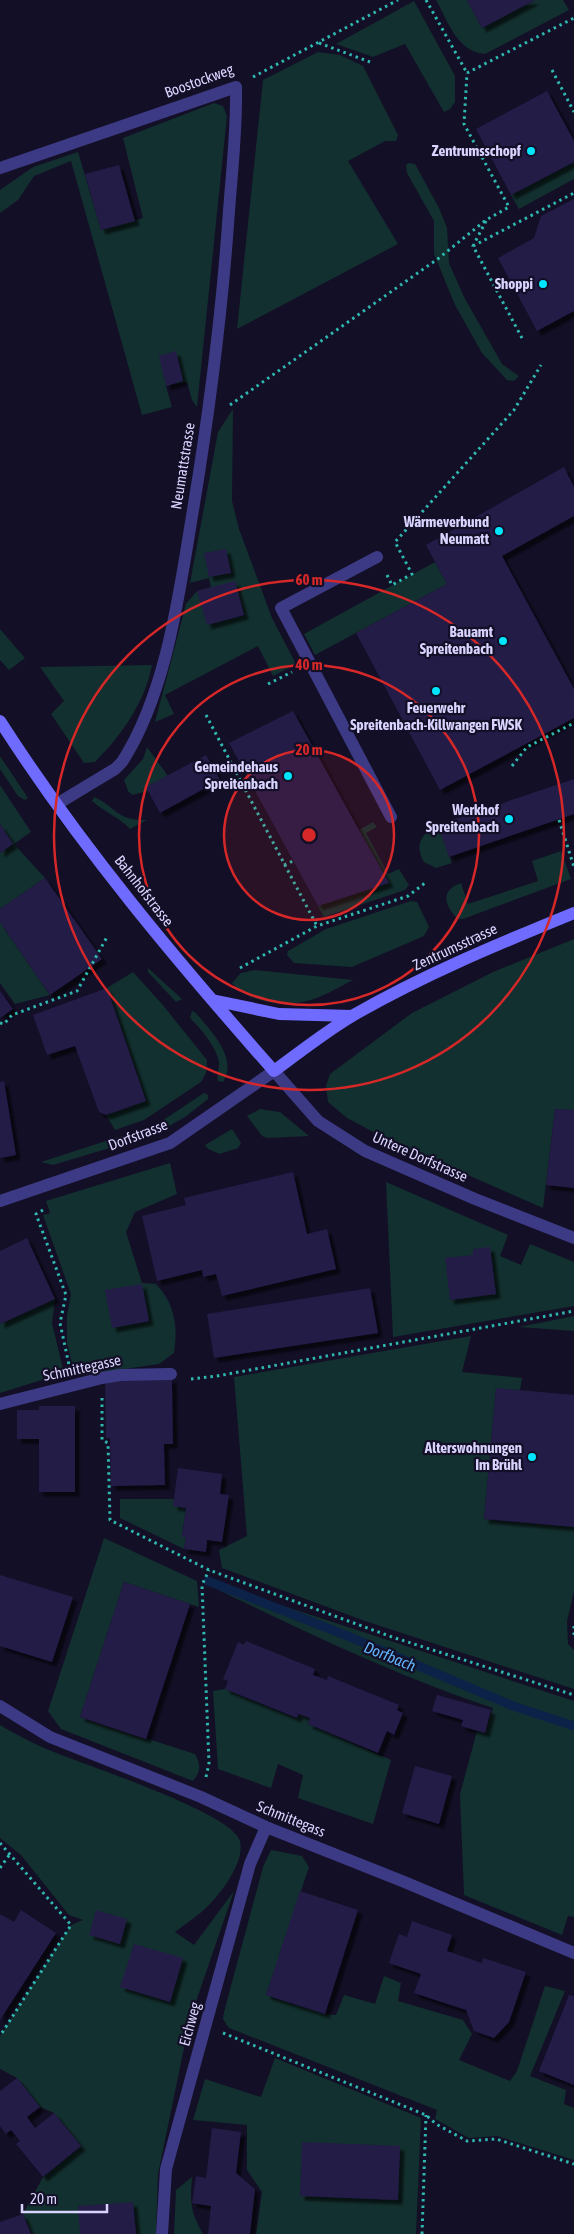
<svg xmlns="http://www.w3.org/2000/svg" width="574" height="2234" font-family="'Asap Condensed',sans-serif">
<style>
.green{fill:#12302f}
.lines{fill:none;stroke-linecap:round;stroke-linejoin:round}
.stream{stroke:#0c2248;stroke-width:9}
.building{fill:#241b47;filter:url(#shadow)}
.path{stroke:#2fb8b0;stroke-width:3;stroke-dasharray:2.5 4;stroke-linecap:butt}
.lane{stroke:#3d3a85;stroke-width:12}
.street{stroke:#3d3a85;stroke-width:12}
.secondary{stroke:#6f6bff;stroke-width:12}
.ring{fill:none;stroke:#d62828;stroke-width:2.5}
.poi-dot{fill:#00e5ff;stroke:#130f26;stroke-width:2}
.labels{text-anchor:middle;stroke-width:4.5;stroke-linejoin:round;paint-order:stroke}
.street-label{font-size:15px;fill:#d9d4ff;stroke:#130f26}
.poi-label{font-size:15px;font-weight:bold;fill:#d9d4ff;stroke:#130f26;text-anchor:end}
.water-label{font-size:16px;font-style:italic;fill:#62b6ff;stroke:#130f26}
.centre{fill:#d62828;stroke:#130f26;stroke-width:2.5}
.ring-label{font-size:15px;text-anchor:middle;font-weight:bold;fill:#d62828;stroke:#130f26;stroke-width:4.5;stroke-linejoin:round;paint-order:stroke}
</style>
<defs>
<filter id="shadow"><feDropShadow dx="4.5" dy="4.5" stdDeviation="1" flood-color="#0009"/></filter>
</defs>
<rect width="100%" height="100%" fill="#130f26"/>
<path class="green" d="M436,0H467L482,28L535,0H563L569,10L485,54C457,52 448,21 436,0Z
M414,1L455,76V102L450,109L444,112L405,44L373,57L336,44Z
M318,52L340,55L363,66L398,135L396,141H385L348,161L398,244L237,329L263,80Z
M214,103L223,106L227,116L197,407L192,400L187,382L166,386L172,407L142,415L71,161L34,176L18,200L0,213V190L33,167L78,152L101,230L143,218L123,138Z
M574,162V179L519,209L511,195Z
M408,163L415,164L439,208L447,228L449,263L464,297L502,364L519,376L514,381L507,380L482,353L455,305L434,254V221L407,173L406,166Z
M233,409L232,501L239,529L272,618L296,664L273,676L258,646L165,695L174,714L155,722L186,604L197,591L211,587L209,578L190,583L218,432Z
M435,562L447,584L315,655L304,634Z
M0,629L25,658L9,670L0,660Z
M152,665C145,702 122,735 95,762L84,763L51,714L64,701L40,667Z
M147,747L168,776L146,788L148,791L132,795L128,791L124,780L143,759Z
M0,756L28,798L25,800L18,796L0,769Z
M0,785L31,832L14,844L45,878L0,909V853L13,844L0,824Z
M94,797C117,807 116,821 147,820L130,829C119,817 104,812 92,801Z
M373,822L377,827L366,833L388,874L399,869L409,885L405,890L324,917L318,906L388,883L359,830Z
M438,825L452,863L436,868L424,862C414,845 421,834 438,825Z
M561,851L571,879L463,919H458C444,906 440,890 461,883L468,904L538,881L532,861Z
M411,901L417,902L429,927L424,936L352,967L294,963L287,955L288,951L326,929Z
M0,922L50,995L15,1004L0,983Z
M574,939V1110L555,1109L543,1208L390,1141L347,1118L328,1102L326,1086L330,1074L412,1013L493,972Z
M148,968L182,999L176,1002L148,972Z
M255,970L353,980C337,988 320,999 302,1002C281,1007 246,1001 232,983L241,973Z
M133,972L162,1004L207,1060L206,1073L201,1082L144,1120L115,1130L106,1115L146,1101L107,988Z
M192,1011L195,1012C209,1029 239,1058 223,1082L218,1081C216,1073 221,1066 218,1058C214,1044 200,1028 190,1018Z
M204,1093L208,1095V1099L185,1117L153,1135L53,1165L41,1162L149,1127L159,1123Z
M260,1109L280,1112L309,1136L267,1138L262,1136L247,1116Z
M232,1129L241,1143L238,1148L220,1154L208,1149L205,1145Z
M170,1163L177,1194L135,1212L126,1232L142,1283L156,1284C175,1304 178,1326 174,1353L159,1364L75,1376L67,1343V1315L71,1294L43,1215L50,1213L46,1201Z
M386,1182L508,1235L500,1256L521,1265L530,1244L574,1262V1306L393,1337Z
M55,1299L52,1323L64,1373L0,1393V1324Z
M574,1316V1331L519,1327Z
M471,1336L462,1372L522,1378L520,1390L496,1389L484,1519L574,1527V1591L567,1621L568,1644L574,1650V1689L365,1621L222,1568L219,1550L247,1536L234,1377Z
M120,1499H174L186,1508L182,1536L186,1537L184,1549L120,1518Z
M104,1538L197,1581L199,1607L124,1582L80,1717L195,1754C201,1765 201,1771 193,1781L61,1729L48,1711Z
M213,1579L256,1597L574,1701V1917L568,1916L562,1935L464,1895L460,1794L477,1731L485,1733L493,1708C395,1676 302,1630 210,1586Z
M225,1689L296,1718L298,1714L310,1718L308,1724L391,1760L373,1824L298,1798L303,1775L278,1764L271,1788L218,1769L213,1691Z
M0,1725C17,1735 36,1745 54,1752C85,1765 233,1813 240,1841C245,1862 222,1892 208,1906C198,1916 185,1924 175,1932L194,1945L234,1891L190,2019L158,2174L156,2234H31L23,2214L43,2177L81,2146L54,2113L40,2107L17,2078L0,2069V2036L71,1925L83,1920L69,1915L21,1855L0,1838Z
M271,1850L302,1856L309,1867L266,1995L325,2014L336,2015L344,1995L375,2004L384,1976L401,1983L398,2001L463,2020L472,2034L459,2060L510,2081L517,2071L545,1986L565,1991L530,2076L566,2090L564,2104L574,2108V2160L497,2136L469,2138L435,2119L437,2110L229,2028L223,2019L224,2012L263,1867Z
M275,2058L421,2118L416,2234H256L262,2192L247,2170V2125L193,2120L205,2079L261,2097Z
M192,2177C190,2202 190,2211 203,2234H174L176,2190Z"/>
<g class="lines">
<path class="stream" d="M208,1581L350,1637L513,1706L574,1726"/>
</g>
<path class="building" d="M467,0H535L482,28Z
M547,91L574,141V162L511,195L476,129Z
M119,165L135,221L101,230L85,174Z
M574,199V311L537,331L498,258L534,238L541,216Z
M176,351L183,381L166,386L159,356Z
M564,467L574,487V516L502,556L574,689V718L440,790L356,633L447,584L426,545Z
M226,549L231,573L209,577L204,553Z
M235,581L244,615L207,625L197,591Z
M293,711L359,830L389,883L318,906L229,743Z
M206,755L220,780L160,813L146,787Z
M574,779V814L449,857L438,825Z
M0,824L13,844L0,853Z
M45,878L102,959L50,995L0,922V909Z
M107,988L146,1101L106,1115L99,1112L75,1046L47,1055L33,1015Z
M0,991L13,1009L0,1018Z
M4,1081L16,1155L0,1158V1082Z
M555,1109L574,1110V1188L546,1185Z
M293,1172L307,1234L327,1229L336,1269L222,1296L216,1274L203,1277L202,1270L157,1281L142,1216L186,1205L184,1198Z
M27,1238L55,1299L0,1324V1251Z
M490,1247L496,1294L450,1300L445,1258L473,1255V1249Z
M142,1284L149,1321L112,1328L105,1290Z
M370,1288L378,1333L214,1358L207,1314Z
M172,1379L173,1444H164L165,1485L111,1486L110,1438H106L105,1380Z
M496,1388L574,1395V1527L484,1519Z
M39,1406H75V1492H39V1439H17V1410H39Z
M178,1468L222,1474L220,1494L229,1495L222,1542L207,1540L206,1552L184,1549L186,1537H182L186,1508L173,1506Z
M0,1575L73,1597L52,1662L0,1646Z
M124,1582L190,1604L146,1739L80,1717Z
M246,1641L315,1669L313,1675L327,1680L328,1676L399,1705L397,1710L403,1713L394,1735L387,1731L378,1753L308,1724L310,1718L298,1714L297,1718L225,1689L228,1681L223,1679L238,1642L244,1645Z
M437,1695L491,1710L485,1733L461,1726L463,1720L432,1711Z
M415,1766L452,1776L439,1824L402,1813Z
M300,1891L358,1910L325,2014L266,1995Z
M21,1910L56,1933L0,2020V1914L14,1922Z
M96,1910L127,1919L120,1944L89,1935Z
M412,1921L452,1935L447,1951L482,1963L483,1958L526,1972L509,2022L494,2038L474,2031L466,2010L414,1993L421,1974L389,1963L399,1934L407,1937Z
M134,1944L183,1958L170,2002L120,1987Z
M569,1995L574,1996V2085L539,2071Z
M17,2078L40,2107L27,2117L35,2128L54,2113L81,2146L43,2177L16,2144L20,2141L11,2130L6,2134L0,2126V2091Z
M212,2128L241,2132L236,2173L255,2189L250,2234H208L211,2206L192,2203L196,2176L206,2178Z
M302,2142L400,2146L398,2200L300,2196Z
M133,2202L136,2234H80L78,2206Z
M23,2214L31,2234H0V2222Z"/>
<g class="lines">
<path class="path" d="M426,0L467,73
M319,43L370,62
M552,70L574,112
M467,73L574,18
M253,77L398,0
M486,221L473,246L523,340
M473,246L574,193
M230,405L439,258L486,220L509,207L464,124L467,73
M387,575L392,585L412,574L395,542L514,410L541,365
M268,684L292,672
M206,715L317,926
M512,766L527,747L574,723
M559,820L574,867
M284,865L293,861
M240,968L317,926L408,896L425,883
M0,1023L4,1024L12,1015L77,991L107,937
M43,1210L36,1214L66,1295L60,1323L69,1365
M191,1379L217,1376L574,1311
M102,1398V1440L108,1443L110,1520L209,1570L392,1637L574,1695
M574,1626V1636
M206,1777L209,1763L202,1585L209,1570
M0,1843L71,1925L0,2036
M0,1868L10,1854
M223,2033L426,2115L436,2124L467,2141L496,2139L574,2164
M422,2234L426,2115"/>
<path class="lane" d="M0,168L236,87C237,128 232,170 229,211C222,313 209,415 192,516C179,595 166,694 122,762L115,769L57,804
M377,557L281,608L391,817
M0,1404L102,1378L120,1375L171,1374"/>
<path class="street" d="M0,1201L170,1143L274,1071L318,1121L365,1151L475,1199L574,1238
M0,1706L50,1737L201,1797L266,1827L402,1881L574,1953
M162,2234L166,2169L250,1864L266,1827"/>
<path class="secondary" d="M0,721C80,846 176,960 274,1071C300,1052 325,1032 352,1016C423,975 498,944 574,913
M212,1000L279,1014L352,1016"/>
</g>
<circle cx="309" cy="835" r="85" fill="#d62828" fill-opacity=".12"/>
<g class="ring">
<circle cx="309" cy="835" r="85"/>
<circle cx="309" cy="835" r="170"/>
<circle cx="309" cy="835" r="255"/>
</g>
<g class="poi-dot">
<circle cx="531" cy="151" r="5"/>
<circle cx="543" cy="284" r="5"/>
<circle cx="499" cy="531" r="5"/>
<circle cx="503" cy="641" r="5"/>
<circle cx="436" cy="691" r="5"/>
<circle cx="288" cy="776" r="5"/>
<circle cx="509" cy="819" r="5"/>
<circle cx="532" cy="1457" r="5"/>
</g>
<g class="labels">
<g class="street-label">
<text transform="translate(199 81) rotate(-20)" y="5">Boostockweg</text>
<text transform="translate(183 466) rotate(-81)" y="5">Neumattstrasse</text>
<text transform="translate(144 891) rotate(52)" y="5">Bahnhofstrasse</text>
<text transform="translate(455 947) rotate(-25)" y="5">Zentrumsstrasse</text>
<text transform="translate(138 1135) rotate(-21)" y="5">Dorfstrasse</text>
<text transform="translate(420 1157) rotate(24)" y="5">Untere Dorfstrasse</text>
<text transform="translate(82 1368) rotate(-12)" y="5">Schmittegasse</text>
<text transform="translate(291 1819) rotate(22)" y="5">Schmittegass</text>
<text transform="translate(190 2024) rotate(-75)" y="5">Eichweg</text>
</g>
<g class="poi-label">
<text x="521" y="156">Zentrumsschopf</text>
<text x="533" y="289">Shoppi</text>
<text x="489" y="527">Wärmeverbund<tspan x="489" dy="17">Neumatt</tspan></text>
<text x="493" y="637">Bauamt<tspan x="493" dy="17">Spreitenbach</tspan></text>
<text x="436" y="713" text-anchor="middle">Feuerwehr<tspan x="436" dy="17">Spreitenbach-Killwangen FWSK</tspan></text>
<text x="278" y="772">Gemeindehaus<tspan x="278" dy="17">Spreitenbach</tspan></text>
<text x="499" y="815">Werkhof<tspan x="499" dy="17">Spreitenbach</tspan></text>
<text x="522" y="1453">Alterswohnungen<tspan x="522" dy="17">Im Brühl</tspan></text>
</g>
<g class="water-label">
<text transform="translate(390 1656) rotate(22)" y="6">Dorfbach</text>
</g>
</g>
<circle cx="309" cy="835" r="8" class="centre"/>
<g class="ring-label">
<text x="309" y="585">60 m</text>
<text x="309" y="670">40 m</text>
<text x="309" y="755">20 m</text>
</g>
<path d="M22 2204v8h85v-8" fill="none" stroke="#d9d4ff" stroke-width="2.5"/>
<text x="30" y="2204" font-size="15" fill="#d9d4ff" stroke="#130f26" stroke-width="4" paint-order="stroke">20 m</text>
</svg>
